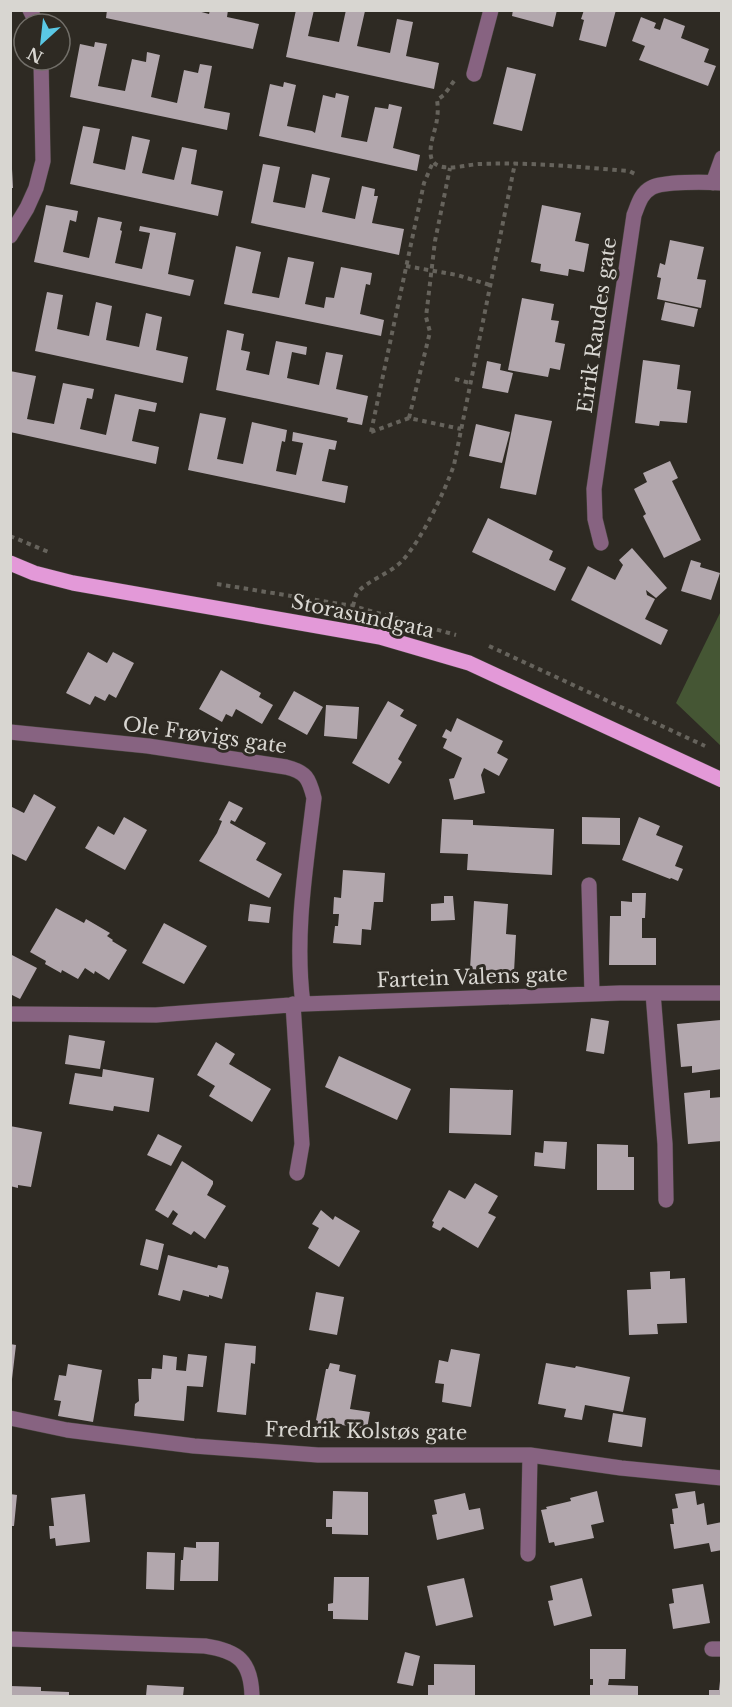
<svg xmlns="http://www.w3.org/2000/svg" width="732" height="1707" font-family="'Libre Baskerville',serif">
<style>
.green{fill:#455634}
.building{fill:#b2a7ad}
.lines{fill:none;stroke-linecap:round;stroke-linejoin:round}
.minor-casing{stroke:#49463f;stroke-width:16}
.major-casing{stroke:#49463f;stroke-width:16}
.path{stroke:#66635c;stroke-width:4;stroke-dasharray:4.5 4.5;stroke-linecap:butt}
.minor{stroke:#876381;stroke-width:15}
.major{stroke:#e399d8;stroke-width:15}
.labels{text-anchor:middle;stroke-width:6;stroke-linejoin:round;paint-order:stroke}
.street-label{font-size:20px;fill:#d8d6d1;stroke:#2e2a23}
</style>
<rect width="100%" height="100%" fill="#2e2a23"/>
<path class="green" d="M721,611V746L676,703Z"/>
<path class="building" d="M107,10H194L209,14L210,10H228L227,17L259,24L253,49L106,18Z
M296,10H314L308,36L339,42L346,10L365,11L357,46L390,53L397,19L413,22L406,56L439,63L434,89L286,57Z
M513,10H557L553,27L512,16Z
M584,10H616L606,47L579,40L584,20L581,19Z
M641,17L656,23L654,28L660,30L664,18L685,26L681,38L709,49L704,62L716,66L708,86L639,60L645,46L632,41Z
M95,42L107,44L98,86L125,91L132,59L146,62L147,52L160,55L151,97L177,103L184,70L198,73L200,64L212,66L204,108L230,113L227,130L70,97L80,44L94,47Z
M507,67L536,74L522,131L493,124Z
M284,82L296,85L287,126L312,131L315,133L323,95L335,98L336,93L349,96L341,137L367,142L375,107L388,109L389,104L402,107L393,148L420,155L417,171L259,136L270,84L283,87Z
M83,126L100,129L93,163L125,170L132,136L150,140L142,173L174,180L182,147L197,150L191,184L223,191L218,216L70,184Z
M263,164L280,167L273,202L305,208L312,174L330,178L322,212L355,219L362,186L375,189L374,196H378L372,223L404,229L399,255L251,223Z
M10,169H12L13,188H10Z
M46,205L78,211L76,222L70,220L63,252L89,258L98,217L122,222L120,230L122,231L115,263L142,269L150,233L139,231L140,226L176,233L168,274L194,280L190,296L34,262Z
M542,205L581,213L575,241L589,244L584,272L569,269L568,276L540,271L541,264L531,262Z
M670,240L704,247L697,279L706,280L701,308L657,299L661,278L657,277L660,263L665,265Z
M236,246L261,252L252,293L279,298L288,257L314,262L305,304L324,308L326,297L334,298L341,267L372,273L370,285L366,284L360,314L384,320L381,336L224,304Z
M47,292L63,295L57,329L89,336L96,302L112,306L106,340L139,347L146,313L162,317L156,350L188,357L183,383L35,351Z
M522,298L554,304L551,320L559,321L555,342L565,344L560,370L550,368L548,377L508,370Z
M665,302L698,309L694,327L661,320Z
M227,330L244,334L241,350L250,352L246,370L269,375L276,341L307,347L306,355L292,352L287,378L319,385L326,352L343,355L336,389L368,396L362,425L347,422L348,418L216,390Z
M643,360L680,365L677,389L691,391L687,423L660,421L659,426L635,423Z
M487,361L501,364L500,370L513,373L508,393L482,388Z
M10,371L36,376L27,419L54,424L63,383L94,389L92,399L87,398L80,429L106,435L115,394L157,403L155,412L139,409L132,441L159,447L156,464L10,432Z
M200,413L226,418L217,459L243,464L252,422L287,430L285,442L282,441L276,471L296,475L303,443L292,441L293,432L337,441L335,450L329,449L322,481L348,486L345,503L188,470Z
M515,414L552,421L536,495L500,488Z
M476,424L510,432L502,463L469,456Z
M670,461L678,478L672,481L701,540L664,558L643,516L646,514L634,489L647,482L643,473Z
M488,518L553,551L549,560L566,568L555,591L472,552Z
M632,548L667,588L656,598L646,590L647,595L655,599L645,619L668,630L661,645L571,600L588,566L615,580L623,565L619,560Z
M691,560L701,563L700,567L720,573L711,600L681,591Z
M88,652L107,663L113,652L134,663L116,698L109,694L105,701L95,696L90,705L66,693Z
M221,670L261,693L259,697L273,705L262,724L236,709L232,717L226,714L222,722L199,709Z
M294,691L323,707L307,735L278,719Z
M388,701L404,710L400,716L417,725L398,759L402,762L389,784L352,763Z
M326,705L359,707L357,739L324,736Z
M457,718L503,741L497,753L508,759L499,776L484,768L481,775L485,793L454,800L449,779L454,778L462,758L443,748L447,739L442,737L446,729L451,732Z
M34,794L56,807L26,861L10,853V806L24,813Z
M229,801L243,808L235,822L231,820L230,823L266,843L256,860L282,874L269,898L199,861L217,833L222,821L219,820Z
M124,817L147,830L125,870L85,848L98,826L114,835Z
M582,817L620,818V845L582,844Z
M639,817L660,826L656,835L683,846L675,866L683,869L678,881L671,878L670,879L622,860Z
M442,819L473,820V825L554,829L552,875L467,870L468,854L440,853Z
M343,870L385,873L383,902H374L371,930L362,929L361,945L333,943L335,926H338L339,914H333L334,897L341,898Z
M632,893H646L645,918H642V938H656V965H609L610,916H621V901L632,902Z
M444,896H453L455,920L431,921V904L444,903Z
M474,901L508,904L506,934L516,935L514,972L470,969Z
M250,904L271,907L269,923L248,921Z
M56,908L84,923L86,919L110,933L107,936L113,940L112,941L127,950L109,980L95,971L94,974L85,968L78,979L62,970L61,973L45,964L46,961L30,952Z
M164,923L207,946L184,984L142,963Z
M10,954L37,968L20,999L10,994Z
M591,1018L609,1021L604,1054L586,1051Z
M721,1020L722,1069L692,1073V1066L681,1067L677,1024Z
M69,1035L105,1041L100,1069L65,1064Z
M216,1042L235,1054L229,1064L271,1089L252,1122L209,1096L215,1086L197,1075Z
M339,1056L411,1089L397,1120L325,1087Z
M103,1069L154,1078L149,1112L114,1106L113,1111L69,1104L75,1073L102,1077Z
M450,1088L513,1090L511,1135L449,1133Z
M710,1090V1098L722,1097V1141L688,1144L684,1093Z
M10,1126L42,1132L31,1187L18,1185V1188L10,1186Z
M158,1134L182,1146L171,1166L147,1155Z
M544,1141L567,1142L565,1169L534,1166L535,1152L543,1153Z
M597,1144L628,1145V1157H634V1190H597Z
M182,1161L213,1181V1184L207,1195L226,1206L205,1239L194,1231L191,1235L172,1224L178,1214L173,1210L168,1218L155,1210Z
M475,1183L498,1196L488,1213L496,1217L478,1248L443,1227L440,1231L432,1227L434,1222L432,1221L449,1190L465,1199Z
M321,1210L333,1220L335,1216L360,1231L339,1267L308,1248L319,1228L312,1224Z
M146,1239L164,1244L158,1270L140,1265Z
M168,1255L217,1268L218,1265L228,1267L229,1271L222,1299L209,1295V1297L183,1290L180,1301L158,1295Z
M670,1271V1279L685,1278L687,1323L657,1324L658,1334L629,1335L627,1290L651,1289L650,1272Z
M316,1292L344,1297L337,1335L309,1330Z
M225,1343L256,1346L255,1364L251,1363L246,1415L217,1412Z
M10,1344L16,1345L12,1379H10Z
M451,1349L480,1354L471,1407L442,1402L444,1384L435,1383L439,1360L448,1362Z
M188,1354L207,1356L203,1387L187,1386L184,1421L134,1416L135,1404L139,1401L138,1379H151L152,1368L162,1369L163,1355L177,1357L176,1370L186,1371Z
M330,1363L340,1365L339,1371L356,1375L350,1409L370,1412L367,1429L329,1423L328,1429L317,1427L318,1421L316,1420L326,1369H328Z
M546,1363L575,1368L576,1366L630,1377L623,1412L585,1405L582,1420L564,1417L566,1409L538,1404Z
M68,1364L102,1370L93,1422L58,1416L61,1401L54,1400L59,1375L66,1376Z
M613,1413L646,1418L642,1447L608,1442Z
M333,1491L368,1492V1535L332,1534V1527H326V1519H332Z
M597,1491L604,1522L591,1525L594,1538L555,1546L554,1542L549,1543L541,1510L547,1509L546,1507L571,1501L570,1498Z
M695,1491L697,1505L704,1503L707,1525L722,1522V1550L711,1552L709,1543L674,1549L670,1524H674L672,1509L678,1508L675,1494Z
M465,1493L469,1510L480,1508L484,1529L437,1540L432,1515L437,1514L434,1500Z
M10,1494L17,1495L14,1526H10Z
M85,1494L90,1542L56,1546L55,1538L50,1539L49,1526H54L51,1498Z
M196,1542H219L218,1581H180L181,1560H183L184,1547L196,1548Z
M147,1552L175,1553L174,1590L146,1589Z
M334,1577H369L368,1620L333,1619V1611H328V1604L333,1603Z
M464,1578L473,1617L436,1626L427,1586Z
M582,1578L592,1616L554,1626L548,1601L553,1600L550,1586Z
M703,1584L710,1623L673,1629L669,1604L674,1603L672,1589Z
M590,1649H626L625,1679H609L608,1685L638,1686V1696H590V1685H593V1679H590Z
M405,1652L420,1656L413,1686L397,1683Z
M434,1664L475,1665V1696H428V1685H434Z
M720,1681H722V1696H709V1690H719Z
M147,1685L184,1687L183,1696H146Z
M10,1686L41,1687V1691L69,1692V1696H10Z"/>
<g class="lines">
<defs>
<path id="minor" d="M30,10L37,24
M474,74L491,10
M713,183L722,158
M10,236L27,208L36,188L43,161L41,60
M601,543L595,519L594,489L634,215C638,205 641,193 651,188C662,181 707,182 722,183
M10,732L148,746L286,767C306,772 309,778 314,798C306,866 294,935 303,1004
M589,885L592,994
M653,993L665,1144L666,1200
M293,1004L302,1144L297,1173
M10,1014L156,1015L303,1004L620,993H722
M10,1418L67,1430L194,1446L318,1455H530L621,1468L722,1478
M528,1554L530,1455
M10,1639L205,1646C238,1651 251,1661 252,1696
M712,1649H722"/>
<path id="major" d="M10,563L34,573L73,583L380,637L469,663L722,780"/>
</defs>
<use href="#minor" class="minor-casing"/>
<use href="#major" class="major-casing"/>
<path class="path" d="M454,81L444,95L437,100C438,106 438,113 437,119C436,130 427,148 432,160C439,174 468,164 480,164C530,162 579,167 629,171L635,174
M406,266L457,275L490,285
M455,379L470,383
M409,418L430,332L426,317L435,241L450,168
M371,432L424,183L433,162
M371,432L409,418L461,429
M10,536L51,553
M217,584L353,606L456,635
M353,606C354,603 355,596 357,593C366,581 390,574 403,560C423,537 444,493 454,465L515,163
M489,646L705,746"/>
<use href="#minor" class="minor"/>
<use href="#major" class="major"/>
</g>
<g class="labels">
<g class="street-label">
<text transform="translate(597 325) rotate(-82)" y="7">Eirik Raudes gate</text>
<text transform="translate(363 616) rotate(12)" y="7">Storasundgata</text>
<text transform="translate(205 735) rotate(8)" y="7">Ole Frøvigs gate</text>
<text transform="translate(472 977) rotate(-2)" y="7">Fartein Valens gate</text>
<text transform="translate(366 1431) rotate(1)" y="7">Fredrik Kolstøs gate</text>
</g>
</g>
<rect width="732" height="1707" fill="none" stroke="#d8d6d1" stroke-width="24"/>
<g transform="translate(42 42) rotate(207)"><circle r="28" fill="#2e2a23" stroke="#726f69" stroke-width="1.5"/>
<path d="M0-4.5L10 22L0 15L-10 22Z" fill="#5ac8e5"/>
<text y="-9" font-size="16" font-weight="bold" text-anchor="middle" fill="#d8d6d1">N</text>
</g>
</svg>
